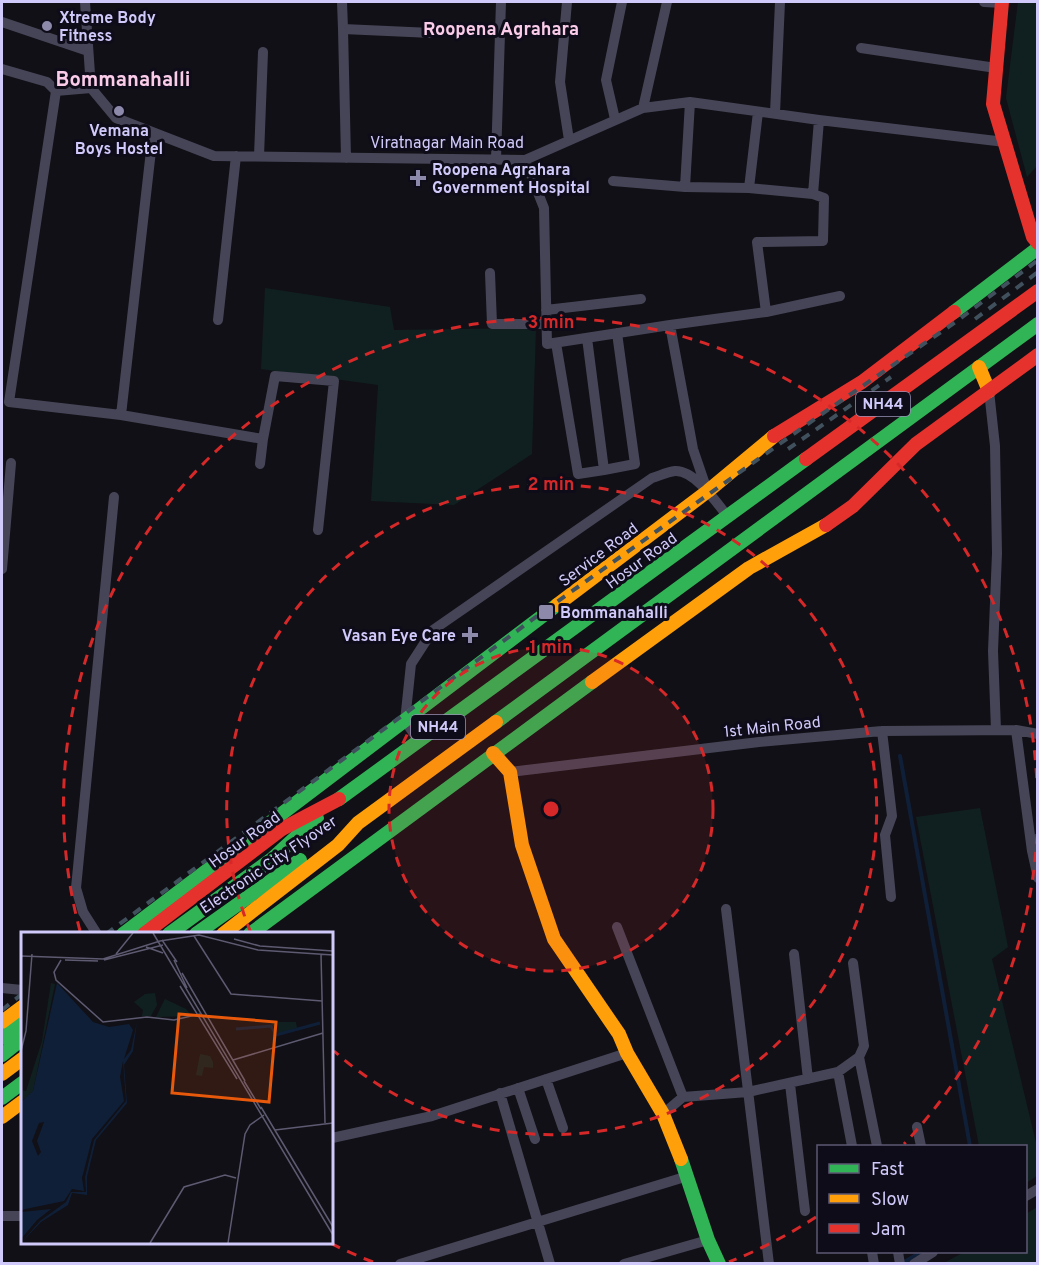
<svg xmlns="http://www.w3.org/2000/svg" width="1039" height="1265" font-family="Overpass,sans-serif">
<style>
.green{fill:#102021}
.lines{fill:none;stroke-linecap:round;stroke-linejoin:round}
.stream{stroke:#0f1f38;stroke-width:4}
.street{stroke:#464557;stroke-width:10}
.fast{stroke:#30b455;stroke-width:14}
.slow{stroke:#ff9f0a;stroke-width:14}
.jam{stroke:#e5322d;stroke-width:14}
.rail{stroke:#40515d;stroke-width:4;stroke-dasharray:9 8;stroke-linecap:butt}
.ring{fill:none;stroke:#d62828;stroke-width:3;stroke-dasharray:10 8}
.poi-dot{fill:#8d89aa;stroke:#0f0c1a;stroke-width:2}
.labels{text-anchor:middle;stroke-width:6;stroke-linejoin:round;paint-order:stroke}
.shield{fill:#0f0c1a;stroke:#9691b7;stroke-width:1.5}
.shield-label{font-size:15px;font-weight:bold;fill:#d0cafa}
.poi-label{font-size:16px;font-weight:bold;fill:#d0cafa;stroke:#0f0c1a;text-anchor:start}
.street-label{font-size:16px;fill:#d0cafa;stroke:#0f0c1a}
.neighbourhood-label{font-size:18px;font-weight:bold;fill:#facce9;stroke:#0f0c1a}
.quarter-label{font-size:20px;font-weight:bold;fill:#facce9;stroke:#0f0c1a}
.inset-river{fill:none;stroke:#0f1f38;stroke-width:3}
.inset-road{fill:none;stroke:#5d5a71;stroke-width:1.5}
.view{fill:#e8590c;fill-opacity:0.15;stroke:#e8590c;stroke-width:3}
.inset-edge{fill:none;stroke:#d0cafa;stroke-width:3}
.centre{fill:#d62828;stroke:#0f0c1a;stroke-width:3}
.ring-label{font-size:18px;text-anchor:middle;font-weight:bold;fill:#d62828;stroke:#0f0c1a;stroke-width:6;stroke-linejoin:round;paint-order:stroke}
</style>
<rect width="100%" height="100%" fill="#111016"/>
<path class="green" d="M1018,2H1038L1037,166L1027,177L1006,98Z
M265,288L390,307L394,330L536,328L532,454L454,505L371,501L378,385L261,369Z
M980,808L1008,947L992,959L1037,1147V1176L1026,1183V1146H979L916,817Z
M1037,1207V1263H944L964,1252H1026V1214Z"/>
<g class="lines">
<path class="stream" d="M900,756L970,1146
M901,1264L921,1252"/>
<path class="street" d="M85,2L91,88L116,118L214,156L525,160L643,108L690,102L819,120L1005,142
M342,2L343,29
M567,2L560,82L569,140
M984,2L1003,3
M2,22L88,51
M861,48L996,68
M2,69L47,82L56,91
M56,91L9,402L121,415L263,439L275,376L334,381L318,530
M56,91L91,88
M690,102L685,187L749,188L758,112
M643,108L667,2
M775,113L780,2
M615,119L606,80L622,2
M259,156L263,52
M346,158L343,29L432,33
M496,159L501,2
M525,160L544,208L547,344L670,325L693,449L707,490
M613,181L685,187
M749,188L813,194
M490,273L492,324H546
M546,310L641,299
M766,312L840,296
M218,320L236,156
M670,325L766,312L757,242L823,241L824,198L813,194L819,120
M587,338L604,470L635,464L617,333
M556,343L578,474L604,470
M989,391L995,446L997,553L993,651L996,730
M121,415L153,133
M260,464L263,439
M2,569L11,463
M1016,730L1032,851L1038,878
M882,731L892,816L885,835L891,897
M419,741L405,721L411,664L433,630L652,478C659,476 667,472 675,471C695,470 717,503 728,517
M510,772L759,742L882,731L1016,730L1038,734
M726,909L769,1264
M617,927L683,1097
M97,934L83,912L76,888L114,497
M794,954L808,1079
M2,988L22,990
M859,1057L877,1146
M838,1072L852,1146
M546,1079L563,1128
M790,1084L805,1211
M518,1088L535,1139
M500,1093L550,1264
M663,1114L683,1097L748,1092L838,1072L859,1057L864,1046L853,963
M917,1127L921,1146
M332,1138L432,1116L627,1053
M1026,1196L1038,1189
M2,1216H22
M872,1252L874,1264
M898,1252L900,1264
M400,1264L688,1176
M624,1264L708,1240
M914,1264L933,1252"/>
<path class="fast" d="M954,312L1038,248
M496,722L1038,324
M339,799L806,459
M123,934L557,605
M169,934L272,859L317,818
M196,934L300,860
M250,934L592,682
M2,1038L22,1023
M2,1055L22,1039
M2,1098L22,1083
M681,1159L708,1240L719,1264"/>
<path class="slow" d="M979,367L989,391
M557,605L708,491L774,436
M592,682L749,568L826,525
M493,753L510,772L522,845L554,939L619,1034L627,1053L663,1114L681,1159
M223,934L338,845L358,823L496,722
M2,1022L22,1007
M2,1074L22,1059
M2,1117L22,1102"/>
<path class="jam" d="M1002,2L993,104L1033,237L1038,243
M774,436L862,382L954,312
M806,459L1038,291
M826,525L853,506L916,444L1038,355
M144,934L282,829L339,799"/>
<path class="rail" d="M975,319L1038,272
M788,449L891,377
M106,934L544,611L819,416L957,321L1038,260
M2,1010L22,994"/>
</g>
<circle cx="551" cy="809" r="162" fill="#d62828" fill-opacity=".12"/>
<g class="ring">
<circle cx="551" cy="809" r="162"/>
<path d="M251 933A325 325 0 1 1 334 1051"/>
<path d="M1037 834A487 487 0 0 1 904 1144M816 1217A487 487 0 0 1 729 1262M373 1262A487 487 0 0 1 330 1243M80 931A487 487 0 1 1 1037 784"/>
</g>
<g class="poi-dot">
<circle cx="47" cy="26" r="6"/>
<circle cx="119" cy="111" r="6"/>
<path d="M415 169h6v6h6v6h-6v6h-6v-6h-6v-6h6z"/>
<rect x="538" y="604" width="16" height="16" rx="3"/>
<path d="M467 626h6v6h6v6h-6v6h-6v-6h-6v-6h6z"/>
</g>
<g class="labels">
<g class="shield">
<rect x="856" y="392" width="54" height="24" rx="4.5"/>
<rect x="411" y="715" width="54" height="24" rx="4.5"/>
</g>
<g class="shield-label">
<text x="883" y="409">NH44</text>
<text x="438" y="732">NH44</text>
</g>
<g class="poi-label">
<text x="59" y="23">Xtreme Body<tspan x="59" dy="18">Fitness</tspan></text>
<text x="119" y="136" text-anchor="middle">Vemana<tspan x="119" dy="18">Boys Hostel</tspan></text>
<text x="432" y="175">Roopena Agrahara<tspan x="432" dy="18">Government Hospital</tspan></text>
<text x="560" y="618">Bommanahalli</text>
<text x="456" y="641" text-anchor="end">Vasan Eye Care</text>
</g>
<g class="street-label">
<text x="447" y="148">Viratnagar Main Road</text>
<text transform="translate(598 554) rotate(-37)" y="6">Service Road</text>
<text transform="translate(641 560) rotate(-36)" y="6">Hosur Road</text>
<text transform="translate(772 726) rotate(-6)" y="6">1st Main Road</text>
<text transform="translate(244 839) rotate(-36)" y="6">Hosur Road</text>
<text transform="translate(268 864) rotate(-34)" y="6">Electronic City Flyover</text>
</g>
<g class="neighbourhood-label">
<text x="501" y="35">Roopena Agrahara</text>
</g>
<g class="quarter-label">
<text x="123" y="86">Bommanahalli</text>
</g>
</g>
<g transform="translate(21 932)">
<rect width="312" height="312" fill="#111016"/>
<path d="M30,51L34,52L12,159L0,170V158L5,159L21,109ZM134,61L136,73L130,84H121L122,78L113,70L124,62ZM144,67L165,77L171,84L135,85ZM250,90H275L276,96L256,102ZM179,122L189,124L192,130V136L183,135L181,144L175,143Z" fill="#102021"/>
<path d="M36,51L72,90L88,95L108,92L112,98L103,127L110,118L116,90L112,119L103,133L106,171L75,208L66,245V263L51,261L47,273L20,290L0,311L19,289L45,270L50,260H65L64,245L73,208L105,169L102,129L99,145L103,169L71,207L61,246L63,259L51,257L43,269L0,278V170L12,159ZM23,190L16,209L20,220L17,224L11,209L18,191ZM30,277L16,288L0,307V280Z" fill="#0f1f38" fill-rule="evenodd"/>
<path class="inset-river" d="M215,97L250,94L255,103L299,91"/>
<path class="inset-road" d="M132,1L312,303M173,4L210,62L301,69M213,7L239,14L312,19M141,8L156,30M125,15L142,21M95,22L112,1M300,22L304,191M0,24L82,27L139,9L178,3L237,18L312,23M40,28L33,40L35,48L82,90L126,85L153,88L179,82M44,28L77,29M83,28L142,13M153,28L166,56M161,41L224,149M159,54L216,147M0,119L5,99L11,22M212,128L302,101M223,149L240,177M240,175L312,295M254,198L312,191M129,311L163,255L204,243L215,246M207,311L224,202L229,193L243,183"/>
<path class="view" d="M158,82L255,90L248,170L151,161Z"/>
<rect width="312" height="312" class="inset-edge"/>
</g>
<circle cx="551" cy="809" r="9" class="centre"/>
<g class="ring-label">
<text x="551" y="328">3 min</text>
<text x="551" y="490">2 min</text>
<text x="551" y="653">1 min</text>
</g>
<rect width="1039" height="1265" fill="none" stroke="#d0cafa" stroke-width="6"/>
<rect x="817" y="1145" width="210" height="108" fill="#0f0c1a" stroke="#5c5874" stroke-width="1.5"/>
<rect x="829" y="1164" width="30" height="9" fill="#30b455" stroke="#5c5874" stroke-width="1.5"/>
<text x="871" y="1175" font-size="18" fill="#d0cafa">Fast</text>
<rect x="829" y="1194" width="30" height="9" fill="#ff9f0a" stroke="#5c5874" stroke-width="1.5"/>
<text x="871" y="1205" font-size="18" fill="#d0cafa">Slow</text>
<rect x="829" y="1224" width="30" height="9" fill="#e5322d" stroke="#5c5874" stroke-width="1.5"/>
<text x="871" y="1235" font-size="18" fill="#d0cafa">Jam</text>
</svg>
